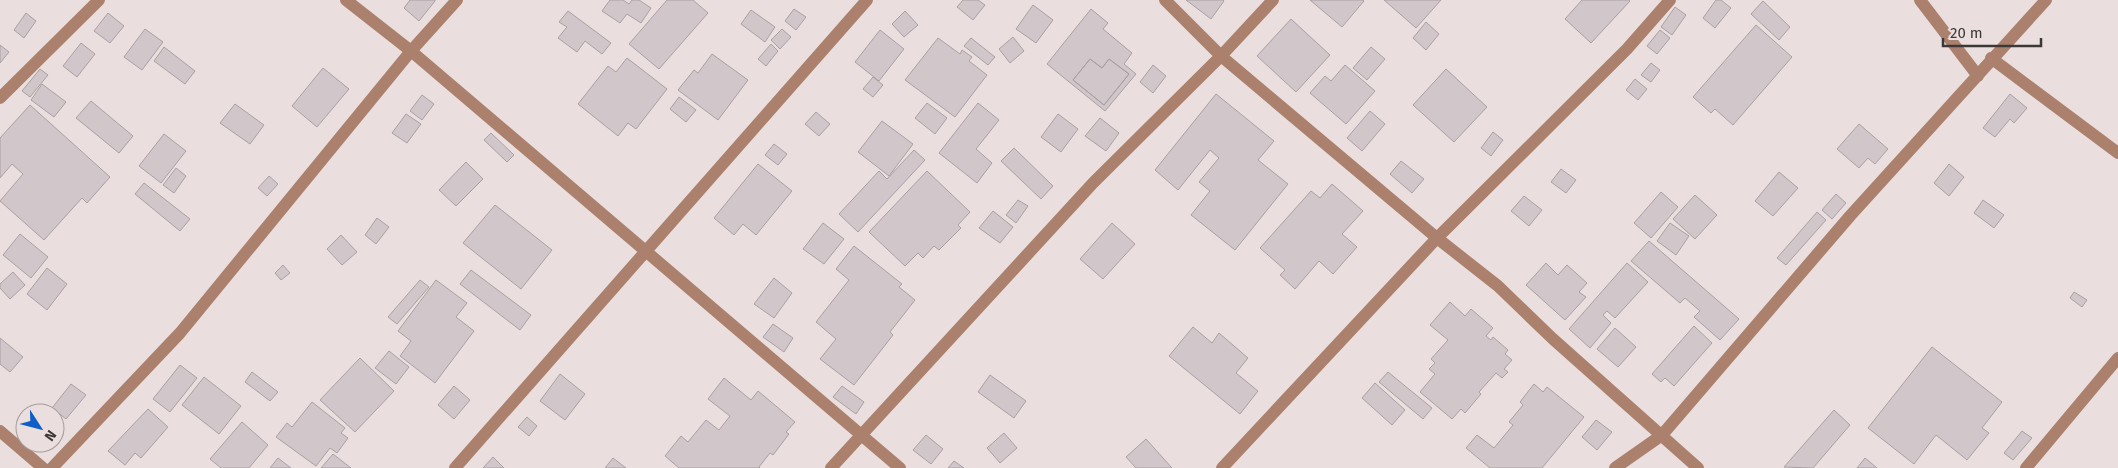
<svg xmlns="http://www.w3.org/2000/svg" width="2118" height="468" font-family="'Fira Sans',sans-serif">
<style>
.building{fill:#d1c6ca;stroke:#aaa0a3;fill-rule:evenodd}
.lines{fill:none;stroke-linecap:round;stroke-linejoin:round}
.minor{stroke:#ab806d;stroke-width:12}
</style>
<rect width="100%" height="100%" fill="#eadfde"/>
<path class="building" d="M410,0H435V1L419,21L404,8Z
M610,0H623L629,4L632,0H639L651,8L641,23L627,14L620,23L602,11Z
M667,0H693L708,13L659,69L629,44Z
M963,0H978L985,5L973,20L957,7Z
M1186,0H1223L1224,1L1211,19Z
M1310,0H1363L1364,1L1342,27Z
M1384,0H1441L1416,28Z
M1582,0H1629L1630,1L1591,43L1565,19Z
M1716,0H1721L1731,8L1715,28L1703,18Z
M1763,1L1790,27L1779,40L1751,14Z
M1033,5L1053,20L1036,43L1016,29Z
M1675,7L1686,15L1672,35L1661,27Z
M794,9L806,17L796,30L785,21Z
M1091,9L1108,23L1103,29L1132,53L1124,64L1136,74L1105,111L1047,64ZM1090,59L1102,68L1109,59L1129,74L1104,105L1073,80Z
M751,10L775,27L765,42L741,24Z
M568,11L611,43L602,54L585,41L577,52L558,38L567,27L559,22Z
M905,11L918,25L904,37L892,24Z
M26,13L36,21L24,38L14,30Z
M108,13L124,26L110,43L94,31Z
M1291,19L1330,55L1296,92L1257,56Z
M1426,22L1439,34L1426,50L1413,38Z
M1756,25L1792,57L1733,125L1715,109L1711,113L1693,97Z
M145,29L163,42L142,70L124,57Z
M782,29L791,37L780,49L771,40Z
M880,30L904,49L879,81L855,62Z
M1660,30L1670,38L1657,54L1647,46Z
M1013,37L1024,51L1010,63L999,49Z
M938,38L960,54L962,50L972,57L969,61L987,75L955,117L905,80Z
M971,38L995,57L988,65L964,46Z
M81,43L95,54L77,77L63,66Z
M771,44L778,51L766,66L758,59Z
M0,45L9,52L0,63Z
M164,47L195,71L185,84L154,61Z
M1371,47L1385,59L1367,80L1353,68Z
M712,54L748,80L718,120L678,90L694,70L698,73Z
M627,58L667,89L636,129L628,123L618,136L578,104L608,66L616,72Z
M1090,59L1102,68L1109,59L1129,74L1104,105L1073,80Z
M1651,63L1660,70L1651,82L1641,75Z
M1153,65L1166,76L1153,93L1140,82Z
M1345,65L1375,91L1346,124L1310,93L1325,76L1331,81Z
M323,68L349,89L317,127L292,106Z
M40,69L48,75L30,97L22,91Z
M1446,69L1487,107L1454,142L1413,105Z
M873,77L883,85L873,97L863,89Z
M1635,79L1647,89L1638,100L1626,90Z
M42,84L66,102L54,117L31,100Z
M1216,94L1274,141L1258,160L1288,184L1235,250L1191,215L1210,191L1199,182L1219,158L1210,150L1178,190L1155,170Z
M2010,94L2027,108L2014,123L2010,119L1995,137L1983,128Z
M422,95L434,104L422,120L410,111Z
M679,97L696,110L686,122L670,109Z
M91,101L133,136L119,153L76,118Z
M927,103L947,118L935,134L915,118Z
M978,103L999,120L976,149L992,163L977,183L939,153Z
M235,104L264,125L250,144L220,123Z
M30,105L110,177L87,203L82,198L44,240L0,201L23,174L12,164L0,178V138Z
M1370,111L1385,124L1362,151L1347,138Z
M816,112L830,124L819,136L805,124Z
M406,114L421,124L407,143L392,133Z
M1058,114L1078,129L1061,152L1041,137Z
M1100,118L1119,133L1106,151L1085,136Z
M882,121L913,144L889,176L858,152Z
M1859,124L1888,149L1875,164L1868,158L1859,168L1837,149Z
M1493,132L1503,140L1491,156L1481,148Z
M491,133L514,155L507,162L484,140Z
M164,134L186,151L161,183L139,166Z
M774,144L787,154L778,165L765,155Z
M1014,148L1053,186L1041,199L1001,161Z
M914,150L925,160L858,232L839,214L879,171L887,179Z
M1401,161L1424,179L1412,193L1390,174Z
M466,162L483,179L456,206L439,190Z
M758,164L792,191L756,235L743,224L734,235L714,218Z
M1949,164L1964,177L1949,196L1934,183Z
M176,168L186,176L174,193L163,185Z
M1561,169L1576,180L1566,193L1551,182Z
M927,171L970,212L958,225L961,228L939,250L934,246L923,258L918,253L905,266L869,232Z
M1779,172L1798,188L1773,216L1755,201Z
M269,176L278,184L267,196L258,188Z
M144,183L190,219L180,231L135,194Z
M1332,184L1363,211L1342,234L1357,247L1333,274L1319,261L1295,289L1280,275L1285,270L1260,248L1311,191L1320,198Z
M1661,192L1678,207L1651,238L1634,223Z
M1836,194L1846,203L1832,219L1822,210Z
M1695,195L1717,215L1695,239L1673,219Z
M1524,196L1542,210L1529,226L1511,211Z
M1018,200L1028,206L1016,223L1006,215Z
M1983,200L2004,215L1994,228L1974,213Z
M495,205L552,250L521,289L463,243Z
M993,211L1013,227L1000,243L979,228Z
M1817,212L1826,220L1786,265L1777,258Z
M377,218L389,227L376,244L365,235Z
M823,223L844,239L824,264L803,249Z
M1112,223L1135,244L1103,279L1080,259Z
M1670,223L1689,236L1676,255L1657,241Z
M20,234L48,257L31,278L3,255Z
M341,235L357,252L342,265L327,249Z
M1649,241L1739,319L1720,340L1694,317L1700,311L1685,298L1680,303L1631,261Z
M854,246L902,284L899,287L915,300L890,332L893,335L854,385L820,359L836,339L816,322L849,280L836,269Z
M1546,263L1558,275L1567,265L1587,283L1579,292L1586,297L1565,320L1526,285Z
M1627,263L1648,282L1615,318L1607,311L1603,315L1611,323L1590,348L1569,329Z
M283,265L290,273L281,280L275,273Z
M47,268L67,284L47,310L27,294Z
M471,270L531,315L520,330L460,284Z
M13,272L25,285L10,299L0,288V284Z
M774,278L792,293L774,318L754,304Z
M420,280L429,287L397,324L388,317Z
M436,280L467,303L456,317L474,331L435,383L400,356L411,341L398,331Z
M2074,292L2087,300L2082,307L2070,298Z
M1450,302L1465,316L1471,309L1493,328L1486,336L1491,340L1493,337L1508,350L1505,354L1512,360L1504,369L1508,372L1502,378L1496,373L1479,392L1481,394L1465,413L1461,409L1452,419L1420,392L1435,374L1429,369L1435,363L1431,359L1448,340L1430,325Z
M773,324L793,338L784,352L763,337Z
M1694,326L1712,343L1674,386L1665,378L1661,382L1652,374Z
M1193,327L1212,343L1219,333L1248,358L1236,373L1258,391L1240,414L1169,356Z
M1615,328L1636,347L1618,367L1597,349Z
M0,338L23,357L10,372L0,364Z
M1932,347L2002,402L1982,428L1989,433L1967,460L1936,435L1914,464L1868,428Z
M389,351L409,367L396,384L375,368Z
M360,358L394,391L355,432L320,400Z
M180,365L197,378L170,412L153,399Z
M252,372L278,392L270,401L245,382Z
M1388,372L1432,408L1423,419L1379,382Z
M560,374L585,394L565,420L540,401Z
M990,375L1026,401L1014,418L978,392Z
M204,377L241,406L219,434L182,405Z
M724,378L751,400L758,391L795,422L786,432L789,434L773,455L770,453L759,467L760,468H679L665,456L681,436L688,442L706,420L719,430L730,416L708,399Z
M1375,383L1405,410L1392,425L1362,398Z
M71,384L86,395L66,419L52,408Z
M1534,384L1543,392L1547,387L1584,417L1542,468H1490L1466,448L1477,435L1494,448L1513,425L1509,422L1523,405L1520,402Z
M454,386L470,400L454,419L438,405Z
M842,386L864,402L856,414L833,397Z
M312,402L345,428L341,433L348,438L337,453L330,448L316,466L276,437L287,423L292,427Z
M148,409L168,427L141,458L135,453L125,465L108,451Z
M1834,410L1850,425L1813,468L1784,467Z
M527,417L537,426L529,436L518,427Z
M1596,420L1612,432L1597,450L1582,437Z
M242,422L268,445L249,468H221L210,459Z
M2022,431L2032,438L2013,460L2004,453Z
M1004,433L1017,448L1000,463L987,448Z
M926,435L943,449L931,464L913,450Z
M1146,439L1172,468H1136L1126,457Z
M333,454L351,468H321Z
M493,457L504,468H483Z
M278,458L291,468H270Z
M613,458L626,468H605Z
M1865,458L1877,468H1857Z
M954,461L964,468H948Z"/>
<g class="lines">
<path class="minor" d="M346,0L411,51L900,468
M1165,0L1221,56L1437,238L1498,286L1553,339L1698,468
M1920,0L1978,76
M1991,58L2118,153
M0,98L99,0
M0,431L43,468
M52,468L180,333L411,51L457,0
M455,468L867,0
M831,468L1093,183L1221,56L1273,0
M1222,468L1437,238L1627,49L1670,0
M1615,468L1662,435L1850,216L2046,0
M2026,468L2118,358"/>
</g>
<g transform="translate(40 428) rotate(126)"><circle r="24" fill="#eadfde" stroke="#a49c9b"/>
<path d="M0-4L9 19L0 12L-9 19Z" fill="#0e5ec7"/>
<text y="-8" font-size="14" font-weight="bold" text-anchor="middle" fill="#3c3837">N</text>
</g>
<path d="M1943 38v8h98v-8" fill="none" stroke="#3c3837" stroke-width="2.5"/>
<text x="1950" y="38" font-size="15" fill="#3c3837" stroke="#eadfde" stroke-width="4" paint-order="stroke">20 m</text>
</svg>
